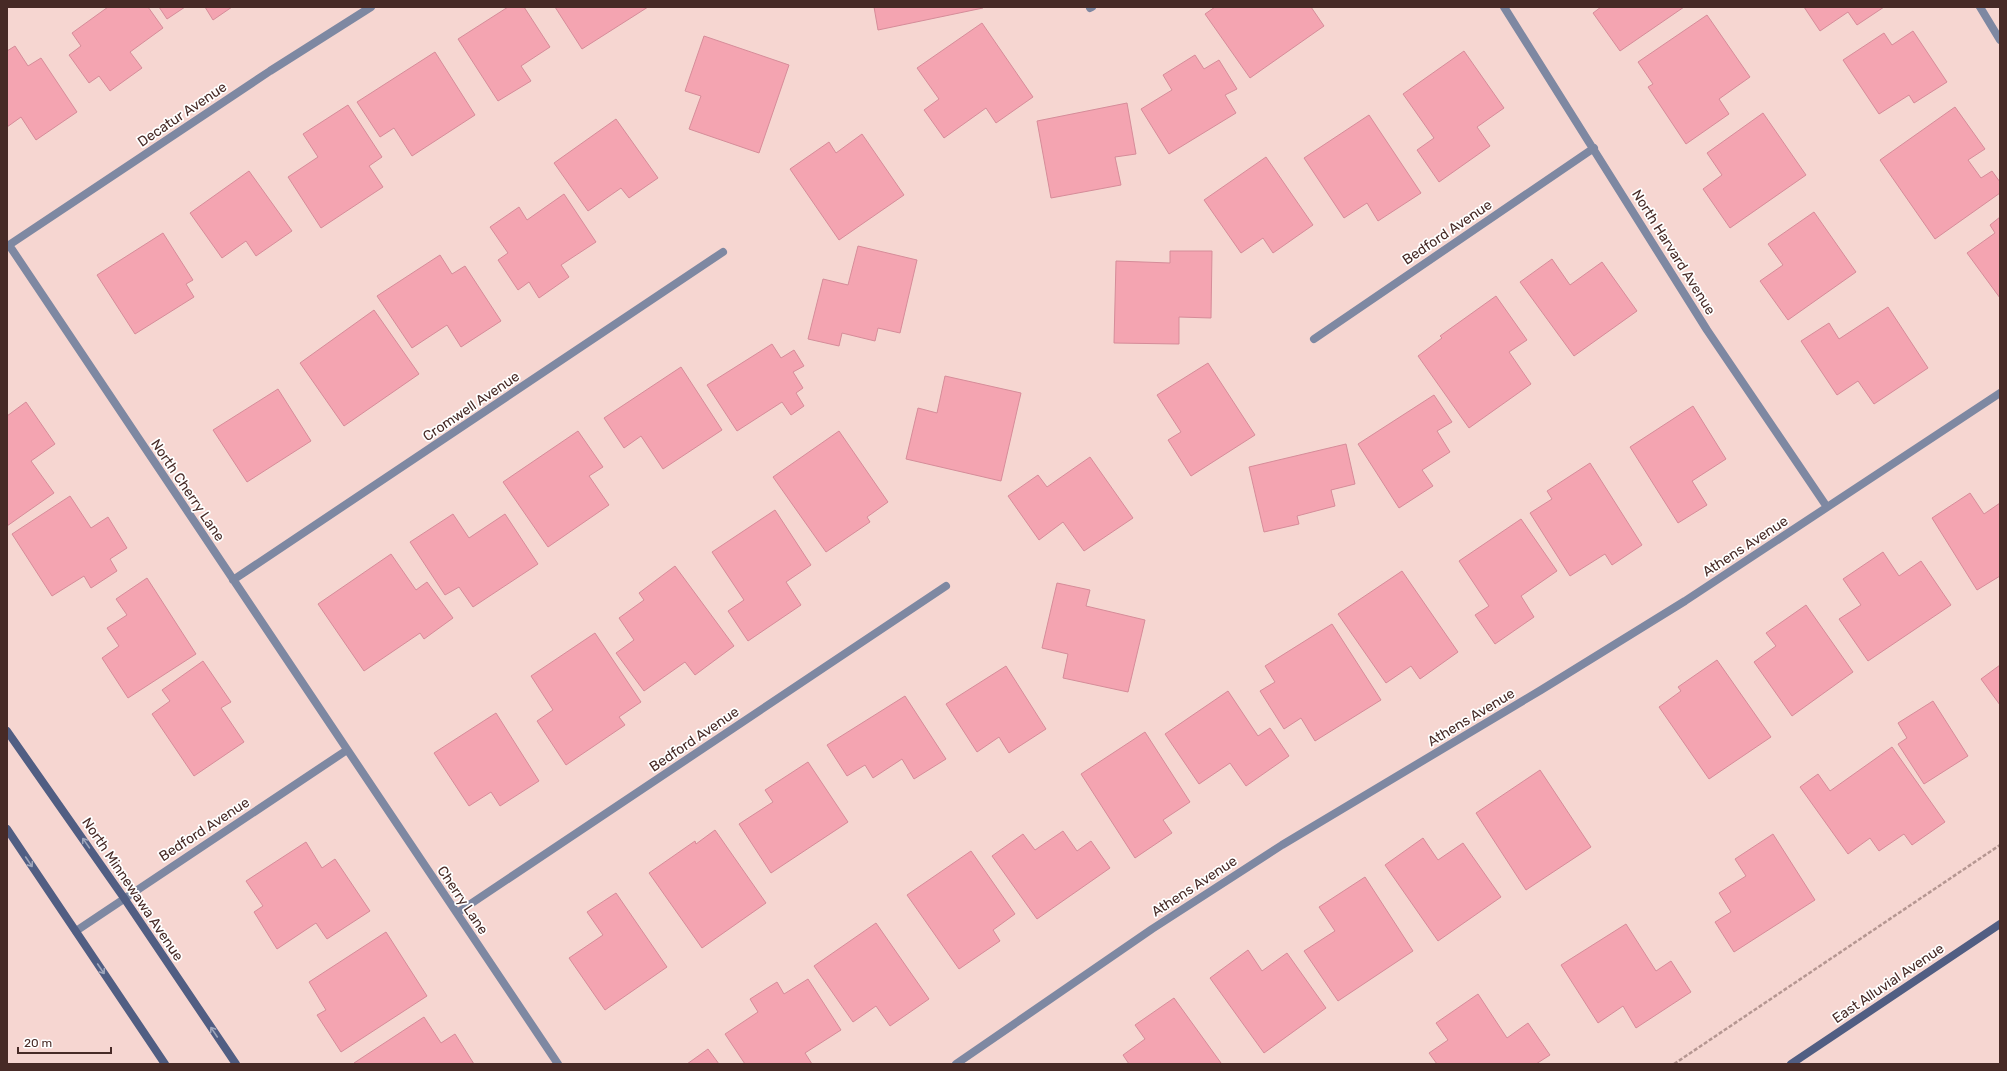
<svg xmlns="http://www.w3.org/2000/svg" width="2007" height="1071" font-family="Rubik,sans-serif">
<style>
.building{fill:#f4a4b1;stroke:#d68c99}
.lines{fill:none;stroke-linecap:round;stroke-linejoin:round}
.path{stroke:#b59691;stroke-width:2.5;stroke-dasharray:4 2;stroke-linecap:butt}
.street{stroke:#7e88a2;stroke-width:8}
.secondary{stroke:#515e83;stroke-width:8}
.oneway{stroke:#9fa6bb}
.labels{text-anchor:middle;stroke-width:3.5;stroke-linejoin:round;paint-order:stroke}
.street-label{font-size:14px;fill:#472a26;stroke:#fff}
</style>
<rect width="100%" height="100%" fill="#f6d6d1"/>
<path class="building" d="M108,7H148L163,28L130,52L142,68L110,91L99,76L89,83L69,55L81,46L72,33Z
M159,7H185L167,19Z
M205,7H232L213,20Z
M508,7H524L550,47L521,66L531,81L498,101L458,39Z
M555,7H648L582,49Z
M874,7H983V8L878,30Z
M1215,7H1311L1324,26L1250,78L1205,14Z
M1601,7H1684L1620,51L1593,13Z
M1804,7H1884L1857,25L1848,12L1820,31Z
M1707,15L1750,77L1719,99L1729,114L1686,144L1648,87L1653,84L1638,62Z
M982,23L1033,97L996,123L986,108L944,138L924,110L939,99L917,68Z
M1913,31L1947,82L1914,103L1909,95L1879,114L1843,60L1884,33L1892,45Z
M704,36L789,65L759,153L689,129L701,96L685,91Z
M15,46L28,66L41,58L77,112L36,140L21,117L7,127V51Z
M1464,51L1504,108L1477,127L1490,146L1439,182L1417,150L1434,138L1403,94Z
M435,52L475,115L412,156L394,128L380,137L357,102Z
M1195,55L1204,69L1219,60L1237,89L1225,95L1236,113L1169,154L1141,109L1172,90L1163,75Z
M1127,103L1136,154L1115,157L1121,185L1051,198L1037,121Z
M348,105L382,157L369,166L383,187L321,228L288,177L318,157L303,134Z
M1955,107L1985,149L1968,160L1981,178L1992,171L2000,182V193L1935,239L1880,160Z
M1763,113L1806,175L1730,228L1703,189L1722,175L1707,153Z
M1369,115L1421,193L1378,221L1367,203L1344,218L1304,158Z
M616,119L658,178L629,198L621,188L588,211L554,163Z
M862,134L904,195L839,240L790,169L829,142L836,153Z
M1266,157L1313,225L1273,253L1263,238L1241,253L1204,200Z
M249,171L292,231L256,256L246,241L222,258L190,213Z
M564,194L596,242L561,265L569,277L539,298L529,282L518,290L498,260L508,253L490,227L519,207L527,220Z
M1814,212L1856,272L1788,320L1760,281L1783,265L1768,244Z
M2000,217V298L1967,253L1995,233L1990,225Z
M163,233L193,280L186,284L194,297L135,334L97,275Z
M858,246L917,260L900,333L878,328L875,341L842,333L839,346L808,339L823,279L848,285Z
M1170,251H1212L1211,318L1179,317V344L1114,343L1116,261L1170,263Z
M440,255L452,274L465,266L501,321L461,347L447,325L412,348L377,296Z
M1552,259L1570,285L1602,262L1637,311L1574,356L1520,282Z
M1496,296L1527,340L1509,352L1531,384L1469,428L1418,356L1442,338L1440,336Z
M1888,307L1928,368L1874,404L1858,381L1837,395L1801,341L1829,323L1839,339Z
M374,310L419,374L344,426L300,363Z
M772,344L781,358L794,350L804,366L793,372L803,388L796,393L804,406L791,415L782,402L737,431L707,385Z
M1208,363L1255,435L1191,476L1168,440L1181,432L1157,395Z
M681,367L722,430L663,469L641,436L624,448L604,418Z
M945,376L1021,393L1001,481L906,459L918,408L937,413Z
M278,389L311,441L247,482L213,430Z
M1434,395L1452,422L1437,431L1450,452L1422,470L1433,486L1399,508L1358,444Z
M26,402L55,444L31,461L54,493L7,526V416Z
M1693,406L1726,459L1692,481L1707,505L1678,523L1630,447Z
M578,431L603,467L589,476L609,505L548,547L503,482Z
M839,431L888,502L867,517L870,522L826,552L773,477Z
M1346,444L1355,484L1331,490L1335,506L1297,516L1299,524L1264,532L1249,467Z
M1090,457L1133,518L1084,551L1063,522L1039,540L1008,496L1038,475L1047,487Z
M1590,463L1642,545L1612,565L1605,554L1570,576L1530,513L1552,499L1547,491Z
M1970,493L1984,514L2000,503V576L1977,590L1932,518Z
M70,496L91,528L108,517L127,548L110,559L117,571L91,588L84,576L52,596L12,534Z
M775,510L811,565L786,582L801,605L748,641L728,611L744,600L712,552Z
M453,514L469,538L505,514L538,564L473,607L459,587L445,595L410,542Z
M1521,519L1557,571L1521,596L1534,617L1495,644L1475,615L1489,606L1459,561Z
M1883,552L1899,576L1921,561L1951,605L1868,661L1839,619L1861,605L1843,579Z
M391,554L416,590L427,582L453,618L424,639L420,633L364,671L318,604Z
M675,566L734,646L695,675L685,662L644,691L616,653L634,640L619,618L644,600L639,593Z
M1402,571L1458,652L1420,679L1411,666L1386,683L1338,614Z
M147,578L196,654L128,698L102,658L119,646L107,628L127,615L116,599Z
M1057,583L1090,590L1086,606L1145,620L1128,692L1063,678L1068,654L1042,648Z
M1806,605L1853,672L1792,716L1754,662L1776,646L1766,633Z
M1332,624L1381,700L1315,741L1301,718L1284,729L1260,691L1275,682L1265,666Z
M595,633L641,702L619,717L625,725L566,765L537,721L553,710L531,676Z
M1717,660L1771,737L1709,779L1659,707L1681,691L1678,687Z
M203,661L231,702L221,708L244,742L194,776L152,714L170,701L162,690Z
M2000,665V705L1981,679Z
M1006,666L1046,729L1009,753L999,737L977,752L946,704Z
M1228,691L1258,736L1270,728L1289,756L1246,786L1230,763L1199,784L1165,734Z
M905,696L946,759L914,779L902,759L873,778L865,765L847,776L827,745Z
M1933,701L1968,756L1924,784L1898,744L1907,738L1898,723Z
M496,713L539,781L500,806L491,792L469,806L434,753Z
M1145,732L1190,802L1163,820L1172,833L1135,858L1081,774Z
M1892,747L1945,822L1912,845L1904,834L1879,851L1870,838L1848,854L1800,787L1818,774L1830,791Z
M808,762L848,822L771,873L739,824L773,802L765,790Z
M1540,770L1591,847L1526,890L1476,813Z
M715,830L766,903L702,948L649,873L695,841L696,844Z
M1063,831L1077,851L1091,841L1110,868L1037,919L992,856L1023,834L1035,850Z
M1773,834L1815,900L1734,952L1715,922L1731,912L1719,893L1746,876L1735,859Z
M1423,838L1438,860L1463,843L1501,897L1438,941L1385,865Z
M306,842L322,868L335,859L370,911L327,939L316,923L277,949L254,912L263,906L246,881Z
M971,851L1015,914L993,930L1000,941L959,969L907,895Z
M1365,877L1413,951L1338,1001L1304,951L1335,931L1319,907Z
M616,893L667,967L605,1010L569,958L603,935L587,912Z
M876,923L929,999L890,1026L876,1006L853,1022L814,966Z
M1626,924L1656,971L1671,961L1691,992L1636,1028L1623,1006L1598,1023L1561,965Z
M386,932L427,996L341,1052L317,1015L326,1010L309,982Z
M1248,950L1262,971L1287,953L1326,1008L1264,1053L1210,978Z
M808,979L841,1030L805,1053L812,1064H745L725,1034L758,1012L750,999L777,982L784,994Z
M1478,994L1507,1038L1528,1023L1550,1055L1536,1064H1437L1429,1053L1448,1040L1436,1023Z
M1174,998L1221,1063L1220,1064H1129L1123,1055L1145,1039L1135,1025Z
M424,1017L441,1043L455,1034L474,1064H355L354,1063Z
M708,1049L719,1064H687Z"/>
<g class="lines">
<path class="path" d="M1674,1064L2000,845"/>
<path class="street" d="M371,7L270,71L9,245L558,1064
M1504,7L1707,330L1827,507
M1980,7L2000,40
M1090,8L1092,7
M1314,339L1594,148
M233,580L723,252
M457,913L946,586
M76,931L347,750
M956,1064L1152,929L1282,845L1541,690L1685,601L2000,393"/>
<path class="secondary" d="M7,731L124,898L236,1064
M7,829L165,1064
M1791,1064L2000,924"/>
</g>
<defs><path id="oneway-shaft" d="M-6 0H5M1.5-3L5.5 0L1.5 3" fill="none" stroke-width="1.6" stroke-linecap="round" stroke-linejoin="round"/></defs>
<g class="oneway">
<use href="#oneway-shaft" transform="translate(86 843) rotate(-125)"/>
<use href="#oneway-shaft" transform="translate(29 862) rotate(56)"/>
<use href="#oneway-shaft" transform="translate(101 969) rotate(56)"/>
<use href="#oneway-shaft" transform="translate(214 1032) rotate(-124)"/>
</g>
<g class="labels">
<g class="street-label">
<text transform="translate(182 114) rotate(-34)" y="5">Decatur Avenue</text>
<text transform="translate(1447 232) rotate(-34)" y="5">Bedford Avenue</text>
<text transform="translate(1674 252) rotate(58)" y="5">North Harvard Avenue</text>
<text transform="translate(471 406) rotate(-34)" y="5">Cromwell Avenue</text>
<text transform="translate(188 490) rotate(56)" y="5">North Cherry Lane</text>
<text transform="translate(1745 546) rotate(-33)" y="5">Athens Avenue</text>
<text transform="translate(1471 717) rotate(-31)" y="5">Athens Avenue</text>
<text transform="translate(694 739) rotate(-34)" y="5">Bedford Avenue</text>
<text transform="translate(204 829) rotate(-33)" y="5">Bedford Avenue</text>
<text transform="translate(1194 886) rotate(-33)" y="5">Athens Avenue</text>
<text transform="translate(133 889) rotate(56)" y="5">North Minnewawa Avenue</text>
<text transform="translate(463 900) rotate(56)" y="5">Cherry Lane</text>
<text transform="translate(1888 983) rotate(-34)" y="5">East Alluvial Avenue</text>
</g>
</g>
<rect width="2007" height="1071" fill="none" stroke="#472a26" stroke-width="16"/>
<path d="M18 1047v6h93v-6" fill="none" stroke="#472a26" stroke-width="2"/>
<text x="24" y="1047" font-size="12" fill="#472a26" stroke="#ffffff" stroke-width="3" paint-order="stroke">20 m</text>
</svg>
